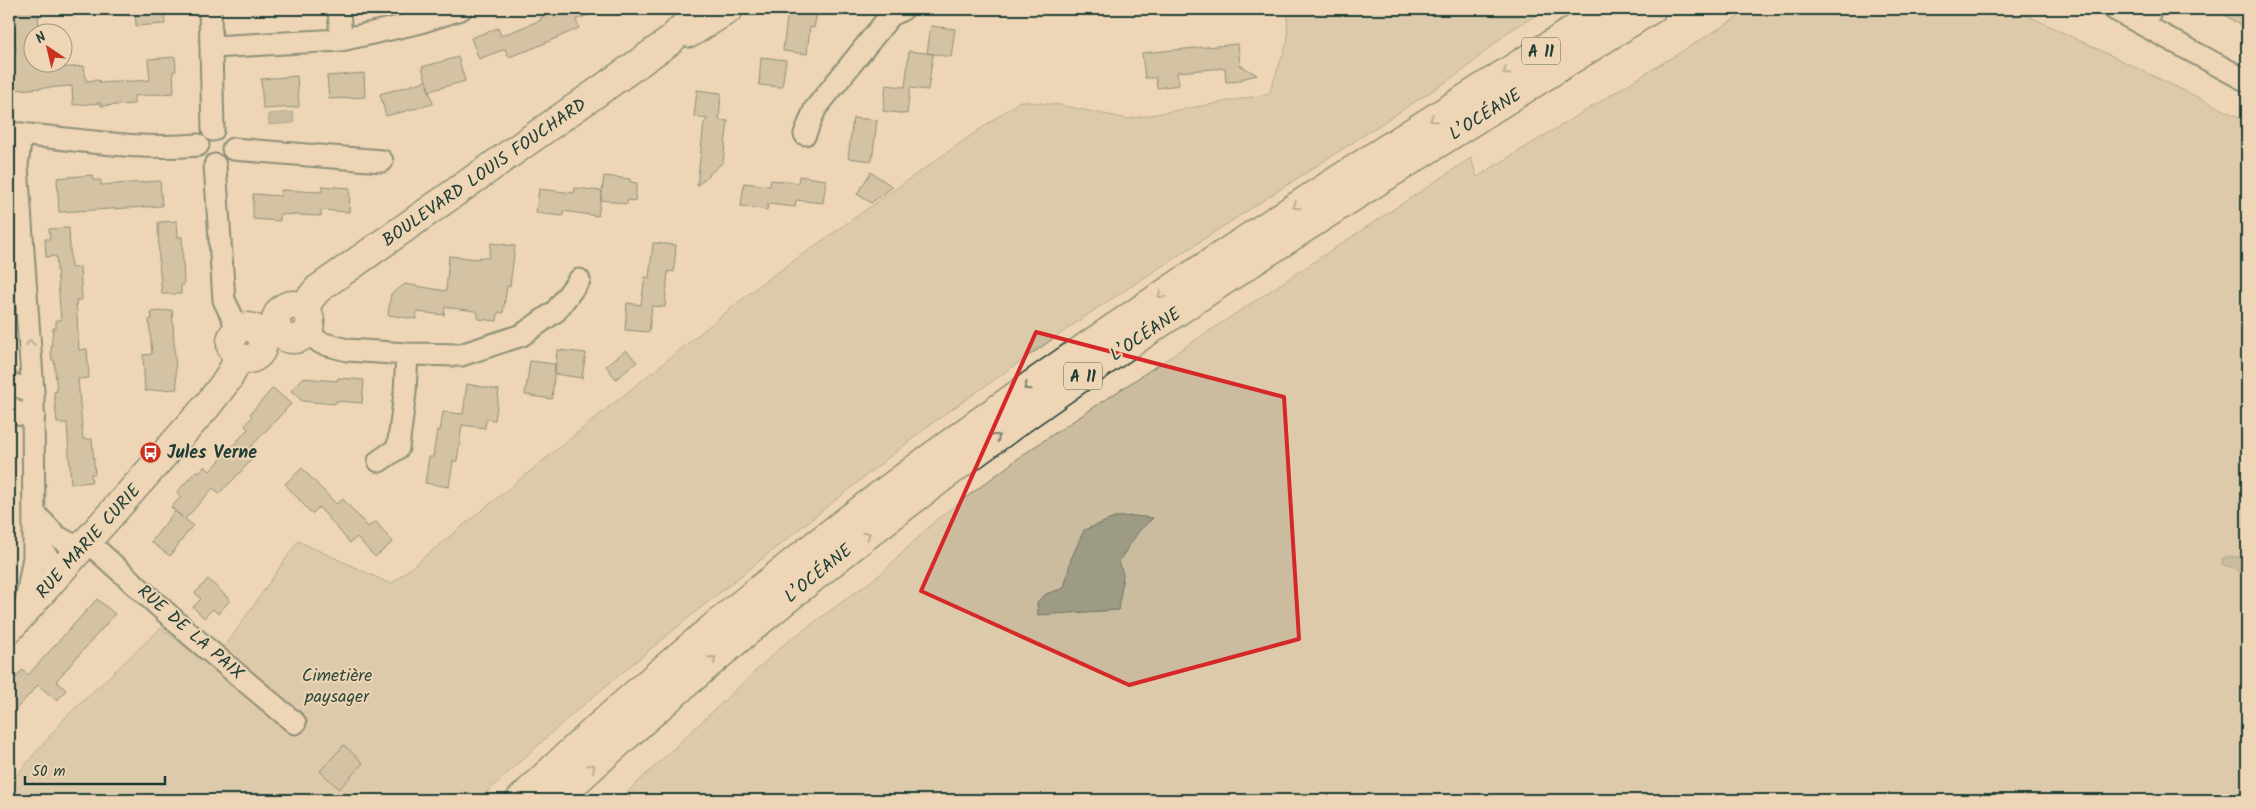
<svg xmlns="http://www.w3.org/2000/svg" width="2256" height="809" font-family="Kalam,sans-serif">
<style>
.green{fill:#cbbca0;stroke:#757c6a}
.water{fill:#9e9b84;stroke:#6b7564}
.building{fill:#b4ab91;stroke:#1f3d34}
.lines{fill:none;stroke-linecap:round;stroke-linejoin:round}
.minor-casing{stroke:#1f3d34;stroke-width:25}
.major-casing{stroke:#1f3d34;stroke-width:31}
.highway-casing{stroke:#1f3d34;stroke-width:31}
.minor{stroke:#edd5b5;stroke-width:21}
.major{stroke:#edd5b5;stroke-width:28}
.highway{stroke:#edd5b5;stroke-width:28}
.oneway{stroke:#7c816e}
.marked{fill:none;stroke:#d62828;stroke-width:4;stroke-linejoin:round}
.labels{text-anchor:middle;stroke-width:4;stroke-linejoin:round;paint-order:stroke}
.shield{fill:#edd5b5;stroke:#5d6b5b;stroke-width:1}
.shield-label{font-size:16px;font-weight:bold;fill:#1f3d34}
.street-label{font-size:18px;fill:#1f3d34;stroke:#edd5b5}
.poi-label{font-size:18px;font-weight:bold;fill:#1f3d34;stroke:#edd5b5;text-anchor:start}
.park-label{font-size:18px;fill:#304a3f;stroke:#edd5b5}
</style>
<rect width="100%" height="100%" fill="#edd5b5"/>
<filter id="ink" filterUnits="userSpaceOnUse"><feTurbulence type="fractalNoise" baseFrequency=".02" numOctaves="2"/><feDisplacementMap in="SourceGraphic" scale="10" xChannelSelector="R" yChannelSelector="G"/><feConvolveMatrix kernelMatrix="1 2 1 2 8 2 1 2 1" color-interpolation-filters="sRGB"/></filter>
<g filter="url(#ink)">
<path class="green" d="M1287,9H1546L1508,32L1464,70L1090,313L928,426L693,614L571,715L478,800H9V784L66,717L161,628L211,667L298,541L391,584L761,284L1020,101L1060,105L1128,119L1269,94L1288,40Z
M1751,9H2014L2247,121V800H619L783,645L882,573L936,520L1031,449L1471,158L1477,177Z"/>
<path class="water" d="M293,112L294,123L269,125L268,114Z
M1135,516L1153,518L1139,531L1119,561L1123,575L1119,610L1038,615L1037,602L1046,594L1064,588L1071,559L1084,530L1117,517Z
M2229,556L2247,558V578L2234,568L2222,565V558Z"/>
<path class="building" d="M13,9H38L39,32H32V62H56V68L84,66L86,81L99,80L100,83L150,80L148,59L175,57L176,71H173L174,93L134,96V104L101,106V103L73,105L72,86L15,90L13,52L16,51Z
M135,9H164L165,24L136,26Z
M562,9H603L576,20L579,28L534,48L509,57L505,49L479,59L471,38L498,28L501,36L541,20L540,18Z
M788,9H818L814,28L810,27L807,54L783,51Z
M2216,9H2247V30Z
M931,26L955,29L951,57L927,53Z
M1238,44L1240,65L1257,75L1241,79V81L1226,82L1225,68L1177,72L1179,85L1157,88L1156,78H1145L1142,53Z
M909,51L933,54L928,90L910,88L907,114L883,111L886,85L905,87Z
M458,57L465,81L429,91L422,67Z
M761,57L786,60L782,87L759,85Z
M364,73L365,97L329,99L327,76Z
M297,76L299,107L263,109L261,79Z
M426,81L433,104L386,116L380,94Z
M697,90L721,93L719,120L728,121L723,162L697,186L704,123L708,119L694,117Z
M853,118L877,120L872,161L848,158Z
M871,172L893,187L871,203L857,194Z
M92,175L93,180H101V185L160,181L162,206L59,212L57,178Z
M604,176L630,179V182L637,183L635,201L628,200L627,204L601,200Z
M799,176L826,180L823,203L796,200L795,207L768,204L767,210L741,206L744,183L770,186L771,180L798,183Z
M322,186L350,188L349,212L321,210V216L280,214V221L253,219V194L281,196V190L322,192Z
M575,188L602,191L598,216L563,211V216L536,213L539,189L574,193Z
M177,221L178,237H182L184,285H181V294H162L159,262L158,222Z
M69,228L71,268L80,267L82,300H76L79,350L87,349L89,378L78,379L83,439H92L95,474H91L92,482L71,484L67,423H57L54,392L57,391L54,360H52L51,351L53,328H56V320H61L56,256L46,257L45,239H50L49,229Z
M491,243L515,246L510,286H507L503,313L498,312L497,321L478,319V313L475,311L445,307L444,315L417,312L416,319L388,315L391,294L405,284L446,291L449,256L479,259L480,257L489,258Z
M653,243L676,245L674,272L668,271L665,307L652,306L649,332L625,330L627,303L641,305L645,277L649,278Z
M172,310L177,389L145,391L143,355L152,354L149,320L152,319L151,312Z
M557,350L586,353L582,378L555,374Z
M626,350L637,362L616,379L606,366Z
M530,361L555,364L552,399L525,395Z
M303,378L337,381L338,378L364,380L362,403L336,401L335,404L302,401L291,391Z
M467,384L499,390L495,420L486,419L485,428L462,425L457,461H453L449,487L425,483L429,457H433L437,430L440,431L443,412L463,414Z
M273,388L291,404L247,451L254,457L233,480L219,493L213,488L185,519L193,525L170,556L151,542L175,511L183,518L171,507L181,497L177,492L197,470L199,472L205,466L210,471L248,429L245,425L252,417L250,414Z
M302,468L336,504L343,499L368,527L375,521L393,542L375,557L357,537L350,543L319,507L312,514L285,484Z
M208,579L230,600L218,614L213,609L204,618L193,607L201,599L195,593Z
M97,599L115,614L56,681L66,690L57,701L38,685L9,717V670L17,677L22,670L28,675Z
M344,745L363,763L339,789L320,771Z"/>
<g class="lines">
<defs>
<path id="minor" d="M210,9L213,130
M339,9L341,40
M2114,9L2247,81
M2143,24L2152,9
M212,47L341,40L417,23L461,9
M9,133C71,138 135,151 198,145
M21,134L17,166L33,392L34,539L51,562L61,571
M805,134L815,109L890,16L903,9
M233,149L382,161
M215,165L224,300L238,329
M307,332L321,343L347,350L407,354L461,355L522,335L556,311L579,280
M9,383L33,392
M9,406L19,414L34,416
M379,461L398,448L405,393L407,354
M35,514L56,536L80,549
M87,541L193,637L295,723
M24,613L34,557V539"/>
<path id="major" d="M690,33L729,9
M276 322a17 17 0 1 1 34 0a17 17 0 1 1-34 0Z
M303,307L318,289L670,41L681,29L703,9
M231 343a16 16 0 1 1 32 0a16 16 0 1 1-32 0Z
M9,629L207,406L228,379L239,358"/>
<path id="highway" d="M520,800C844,487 1228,248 1607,9
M556,800C702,664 857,538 1019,421C1224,274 1439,143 1652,9"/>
</defs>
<use href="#minor" class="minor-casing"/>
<use href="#major" class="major-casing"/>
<use href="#highway" class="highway-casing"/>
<use href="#minor" class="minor"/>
<use href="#major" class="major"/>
<use href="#highway" class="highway"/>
</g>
<defs><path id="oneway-chevron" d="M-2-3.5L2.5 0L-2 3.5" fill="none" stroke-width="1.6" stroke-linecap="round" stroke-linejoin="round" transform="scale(1.25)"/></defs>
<g class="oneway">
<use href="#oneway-chevron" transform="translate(1506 72) rotate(148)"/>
<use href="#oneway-chevron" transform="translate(1433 119) rotate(148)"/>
<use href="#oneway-chevron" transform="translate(1296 206) rotate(147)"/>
<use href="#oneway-chevron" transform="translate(1161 295) rotate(146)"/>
<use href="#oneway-chevron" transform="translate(30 343) rotate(-94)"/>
<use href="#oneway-chevron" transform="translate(1027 387) rotate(145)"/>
<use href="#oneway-chevron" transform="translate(997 437) rotate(-36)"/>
<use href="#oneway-chevron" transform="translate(867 535) rotate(-37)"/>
<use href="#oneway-chevron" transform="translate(713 659) rotate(-41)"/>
<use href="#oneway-chevron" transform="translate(592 767) rotate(-43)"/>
</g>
</g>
<path d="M0 0H2256V809H0ZM1036,332L1284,397L1299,639L1129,685L921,591Z" fill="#edd5b5" fill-opacity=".55" fill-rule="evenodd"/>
<path class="marked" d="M1036,332L1284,397L1299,639L1129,685L921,591Z"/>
<defs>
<symbol id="bus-disc" viewBox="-11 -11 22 22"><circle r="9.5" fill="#c8321e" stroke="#edd5b5"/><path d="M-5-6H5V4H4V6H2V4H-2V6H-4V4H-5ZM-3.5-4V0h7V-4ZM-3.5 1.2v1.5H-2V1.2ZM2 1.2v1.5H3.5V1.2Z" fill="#fff"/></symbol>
</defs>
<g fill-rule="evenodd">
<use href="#bus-disc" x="138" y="440" width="25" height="25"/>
</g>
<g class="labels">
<g class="shield">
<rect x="1522" y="37.5" width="38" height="27" rx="4"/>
<rect x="1064" y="362.5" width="38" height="27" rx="4"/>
</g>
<g class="shield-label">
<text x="1541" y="57">A 11</text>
<text x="1083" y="382">A 11</text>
</g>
<g class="street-label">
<text transform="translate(1485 114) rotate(-32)" y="6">L’OCÉANE</text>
<text transform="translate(484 172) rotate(-35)" y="6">BOULEVARD LOUIS FOUCHARD</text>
<text transform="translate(1145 334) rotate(-34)" y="6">L’OCÉANE</text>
<text transform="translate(88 541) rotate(-48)" y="6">RUE MARIE CURIE</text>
<text transform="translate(818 573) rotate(-39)" y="6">L’OCÉANE</text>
<text transform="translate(191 632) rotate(41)" y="6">RUE DE LA PAIX</text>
</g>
<g class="poi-label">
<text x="167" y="458">Jules Verne</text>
</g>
<g class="park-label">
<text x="337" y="681">Cimetière<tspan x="337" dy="21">paysager</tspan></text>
</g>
</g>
<rect width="2256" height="809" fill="none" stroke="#edd5b5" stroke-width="30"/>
<rect x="15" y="15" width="2226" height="779" fill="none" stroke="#1f3d34" stroke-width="2" filter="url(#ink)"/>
<g transform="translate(48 48) rotate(325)"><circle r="24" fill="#edd5b5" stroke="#9b9881"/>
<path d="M0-4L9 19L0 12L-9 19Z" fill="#c8321e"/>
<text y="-8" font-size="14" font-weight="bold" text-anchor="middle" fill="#1f3d34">N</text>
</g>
<path d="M25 776v8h140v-8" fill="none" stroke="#1f3d34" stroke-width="2.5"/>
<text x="32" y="776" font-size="15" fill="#1f3d34" stroke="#edd5b5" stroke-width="4" paint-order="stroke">50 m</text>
</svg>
